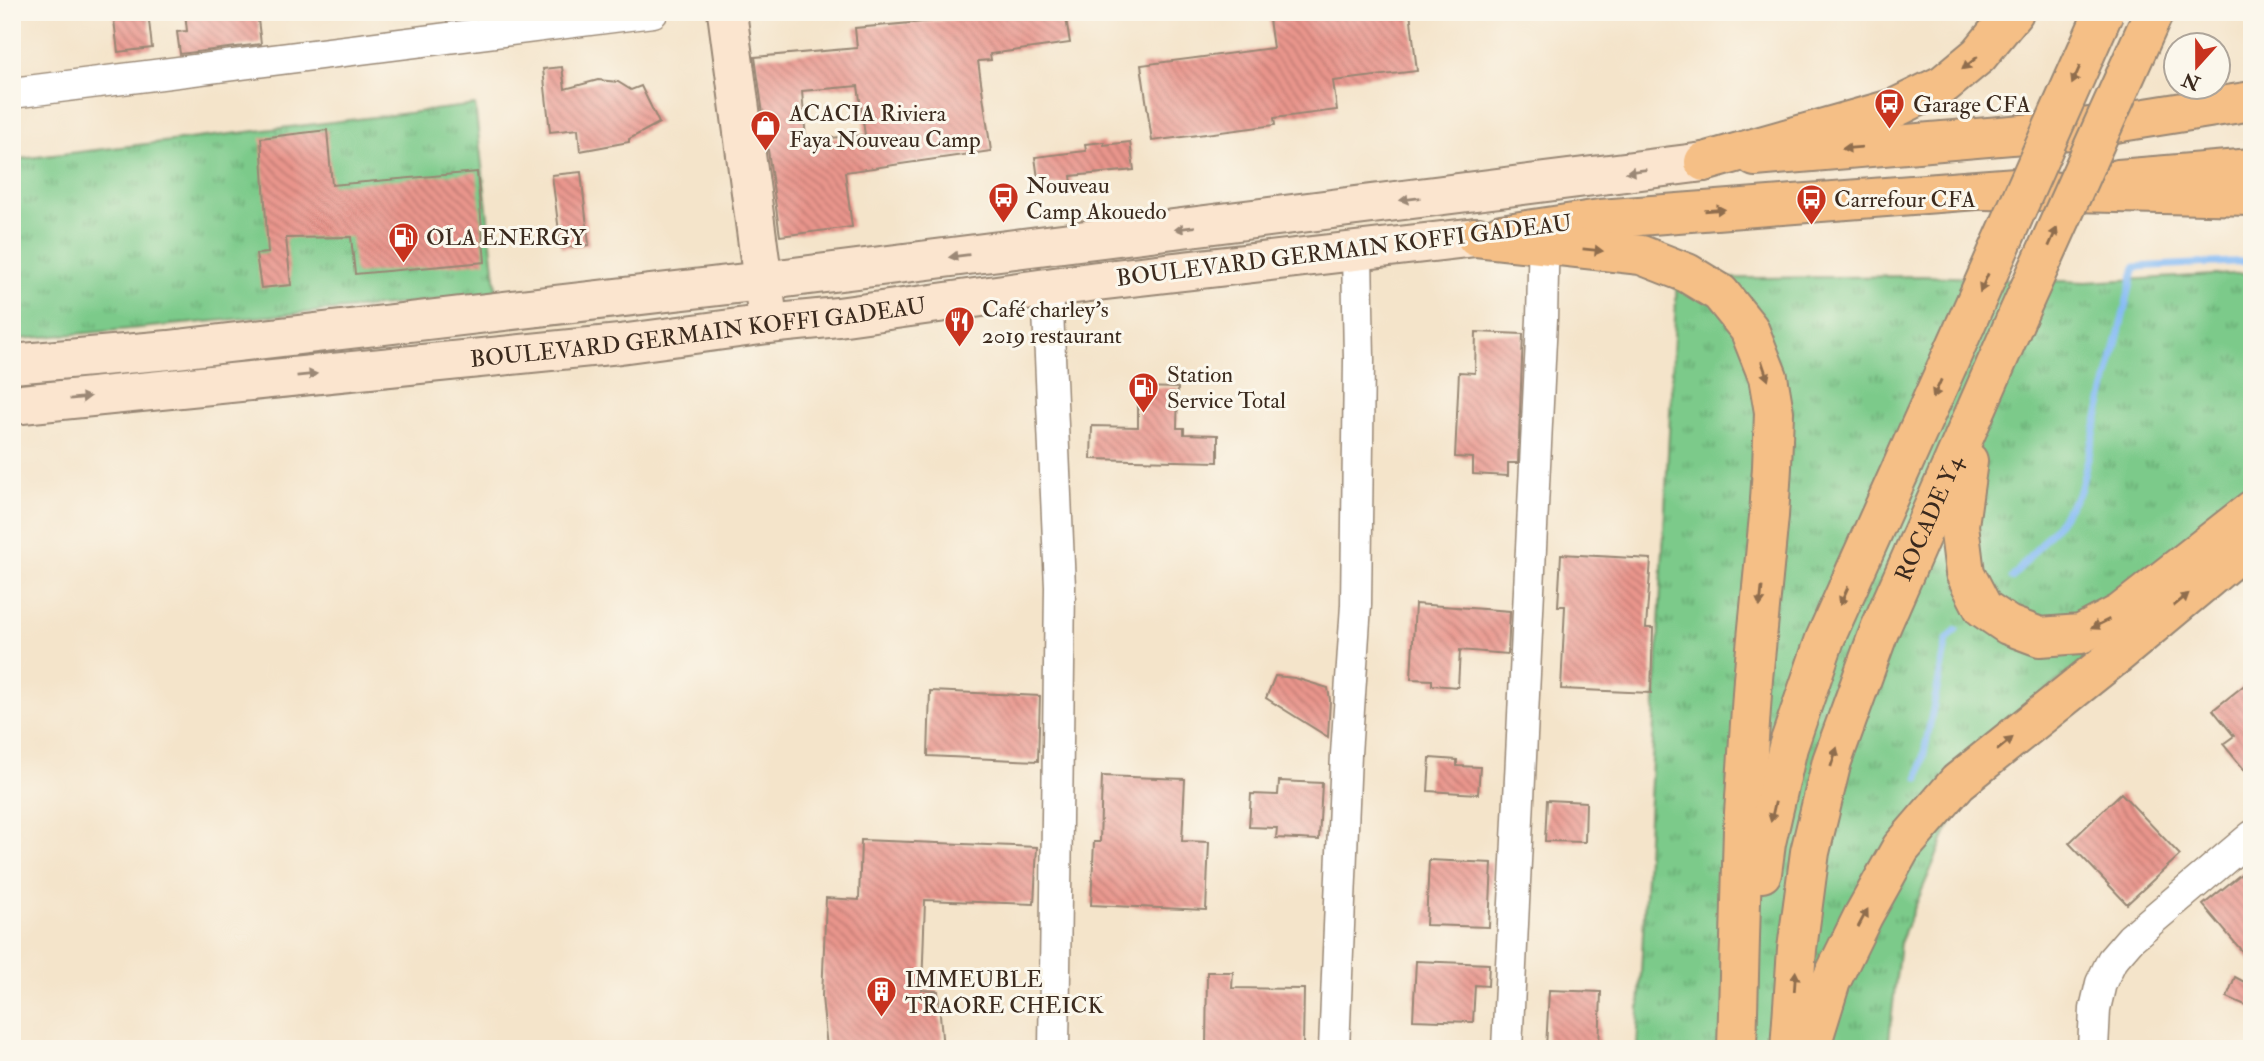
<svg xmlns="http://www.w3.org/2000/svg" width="2264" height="1061" font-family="'IM FELL Double Pica',serif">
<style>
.grass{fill:url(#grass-tufts);stroke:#5b7a54;stroke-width:2}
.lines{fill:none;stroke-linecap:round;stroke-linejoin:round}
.stream{stroke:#85bbf5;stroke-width:7}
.building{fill:url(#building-back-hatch);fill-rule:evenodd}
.street-casing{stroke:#988774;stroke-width:33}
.secondary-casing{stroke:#988774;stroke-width:42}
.primary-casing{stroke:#988774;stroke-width:42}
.highway-casing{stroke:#988774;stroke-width:42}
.street{stroke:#fff;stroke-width:30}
.secondary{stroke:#fbe5cf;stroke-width:38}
.primary{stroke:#f5bf86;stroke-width:38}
.highway{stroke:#f5bf86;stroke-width:38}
.highway-bridge-casing{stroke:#988774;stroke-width:42;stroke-linecap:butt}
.highway-bridge{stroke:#f5bf86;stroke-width:38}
.oneway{fill:#8f6d4d}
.oneway2{fill:#9b8876}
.labels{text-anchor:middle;stroke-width:6;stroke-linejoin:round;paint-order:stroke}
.poi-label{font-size:23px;fill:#3b2a1e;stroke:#fbf7ec;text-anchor:start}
.street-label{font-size:23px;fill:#3b2a1e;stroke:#fbf7ec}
</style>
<defs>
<pattern id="grass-tufts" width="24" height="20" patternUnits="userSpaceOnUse" patternTransform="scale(1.75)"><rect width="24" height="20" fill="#7bca8a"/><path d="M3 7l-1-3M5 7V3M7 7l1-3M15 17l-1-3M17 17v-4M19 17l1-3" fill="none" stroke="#66a470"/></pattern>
<pattern id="building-back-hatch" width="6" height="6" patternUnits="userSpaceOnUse" patternTransform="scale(1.75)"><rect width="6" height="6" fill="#e9958c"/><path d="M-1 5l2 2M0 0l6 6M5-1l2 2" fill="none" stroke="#be7a72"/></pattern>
</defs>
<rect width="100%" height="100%" fill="#fbf7ec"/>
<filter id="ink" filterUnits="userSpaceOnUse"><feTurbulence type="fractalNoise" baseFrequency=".0143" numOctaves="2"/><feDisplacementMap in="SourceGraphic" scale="14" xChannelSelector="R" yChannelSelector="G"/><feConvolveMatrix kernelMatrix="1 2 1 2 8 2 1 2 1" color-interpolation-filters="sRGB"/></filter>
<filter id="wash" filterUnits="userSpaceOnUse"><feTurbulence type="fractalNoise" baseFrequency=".00686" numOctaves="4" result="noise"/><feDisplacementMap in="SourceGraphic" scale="28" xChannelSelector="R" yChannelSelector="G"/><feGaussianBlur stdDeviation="1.57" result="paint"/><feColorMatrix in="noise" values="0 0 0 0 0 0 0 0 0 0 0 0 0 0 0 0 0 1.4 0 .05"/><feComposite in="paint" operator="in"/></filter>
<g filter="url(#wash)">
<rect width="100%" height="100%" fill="#f4e4ca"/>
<path class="grass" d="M475,105L497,295L12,340V160Z
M2252,273V526L1986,739L1900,942L1888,1049H1637L1677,279L1923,276L2086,282Z"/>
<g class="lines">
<path class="stream" d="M2012,578L2055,527L2080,491L2135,267L2252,261
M1919,778L1947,640L1956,630"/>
</g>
<g id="blocks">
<path class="building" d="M113,12H148L152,48L118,52Z
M185,12H257L261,44L180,54L177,32L187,31Z
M990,12H1065L1070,43L990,54L991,60L978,61L991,151L845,172L852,227L780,236L755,57L857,48L855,28L990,16ZM858,86L865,135L806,140L802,91Z
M1268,12H1410L1417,71L1333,81L1337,110L1274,118L1275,125L1152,141L1141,65L1273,48Z
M562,67L565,89L598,80L618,82L631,90L641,86L659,123L629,139V142L580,151L578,129L550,132L543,69Z
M327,130L332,185L477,172L485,262L355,274L351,237L286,238L291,285L261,288L256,254L268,253L261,138Z
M1104,142V145L1130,142L1134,170L1071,176L1072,183L1039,186L1035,157L1086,151L1085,144Z
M581,172L589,245L561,248L552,175Z
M1476,332L1523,334L1518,463H1508V476L1473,474V458L1455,457L1459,372L1475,373Z
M1138,387L1178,388L1177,428H1184V434L1218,435V462L1091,459L1092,426L1138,427Z
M1561,554L1651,559L1646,628H1653L1651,693L1561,689L1565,606H1558Z
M1415,604L1510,611L1508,654L1460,650L1458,687L1432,685V680L1411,679Z
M1275,676L1295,678L1328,688L1330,700L1328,737L1266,698Z
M2252,679V779L2223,744L2234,736L2213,710Z
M930,691L1040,696L1038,761L928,756Z
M1430,758L1457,760V766L1480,767L1478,794L1428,791Z
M1102,776L1185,779L1182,841L1209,842L1206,910L1091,905L1094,842H1100Z
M1279,781L1322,783L1319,840L1276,838L1277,828L1249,827L1251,794L1278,795Z
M2121,793L2180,855L2127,904L2069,843Z
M1547,800L1586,802L1585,842L1545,841Z
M861,840L1037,847L1034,904L925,900L922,990L938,991L943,1049L827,1048L822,997L826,898L859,900Z
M1429,860L1492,863L1489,927L1426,925Z
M2252,865V963L2203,905Z
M1416,961L1489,964L1488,986L1475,985L1473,1022L1413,1020Z
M1207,972H1233L1232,988L1304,989L1303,1047L1225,1046V1049H1206Z
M2235,977L2252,986V1008L2227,997Z
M1549,990L1601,992L1599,1049H1546Z"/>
</g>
</g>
<g filter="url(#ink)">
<use href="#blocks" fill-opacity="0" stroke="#988774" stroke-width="2"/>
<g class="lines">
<defs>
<path id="street" d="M12,93L653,12
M1047,287L1060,587L1054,1049
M1334,1049L1346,754L1356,605L1359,360L1357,252
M1507,1049L1542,319L1544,227
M2093,1049L2095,1009L2101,983L2112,960L2131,938L2252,836"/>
<g id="secondary">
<path d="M727,12L766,305"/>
<path d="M12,364L169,350L762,281L1704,162"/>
<path id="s1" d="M12,405L620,344L768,324L838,317L1097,281L1476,237"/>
</g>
<path id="primary" d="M1755,157L2082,129
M2118,179L2252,168
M1501,234L1600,219L2016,187"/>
<g id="highway">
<path d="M2077,129L2252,101"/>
<path d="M1704,162L1895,108L1944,84L1979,55L2014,12"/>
<path d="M1984,190L2252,196"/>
<path d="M1476,237L1641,255L1687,273L1720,293L1749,329L1768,377L1774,412L1772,467L1769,516L1753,679L1743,828L1737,1049"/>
<path d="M1968,461L1959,525L1965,573L1983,608L2008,625L2040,637L2081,634L2121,613L2252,510"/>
<path d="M1762,873L1766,843L1788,747L1825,639L1965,326"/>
<path id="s2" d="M1790,1049L1797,949L1810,852L1832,761L1880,629L2015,321"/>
<path d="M1810,1049L1831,981L1863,916L1901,848L1958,782L2119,653L2252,542"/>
</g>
</defs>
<use href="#street" class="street-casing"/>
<use href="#secondary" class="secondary-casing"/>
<use href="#primary" class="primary-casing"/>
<use href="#highway" class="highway-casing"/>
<use href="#street" class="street"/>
<use href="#secondary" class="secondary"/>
<use href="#primary" class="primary"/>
<use href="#highway" class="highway"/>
<defs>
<path id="highway-bridge" d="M2015,321L2154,12
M1965,326L2104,12"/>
</defs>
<use href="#highway-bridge" class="highway-bridge-casing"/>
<use href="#highway-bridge" class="highway-bridge"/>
</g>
<defs><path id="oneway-solid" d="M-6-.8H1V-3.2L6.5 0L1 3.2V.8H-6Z" transform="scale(1.75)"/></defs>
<g class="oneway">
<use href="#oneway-solid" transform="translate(1970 63) rotate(141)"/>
<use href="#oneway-solid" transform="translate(2076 75) rotate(114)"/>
<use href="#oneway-solid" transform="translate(1852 148) rotate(175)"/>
<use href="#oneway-solid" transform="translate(1715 210) rotate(-4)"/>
<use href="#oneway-solid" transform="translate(2053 237) rotate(-66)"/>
<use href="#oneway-solid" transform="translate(1593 250) rotate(6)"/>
<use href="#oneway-solid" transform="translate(1984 283) rotate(114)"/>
<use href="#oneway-solid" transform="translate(1765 371) rotate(71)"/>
<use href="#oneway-solid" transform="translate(1937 389) rotate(114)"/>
<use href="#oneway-solid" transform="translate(1844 596) rotate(114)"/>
<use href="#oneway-solid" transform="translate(1761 597) rotate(96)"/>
<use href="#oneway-solid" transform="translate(2181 600) rotate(-40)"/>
<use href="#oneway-solid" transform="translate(2100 624) rotate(153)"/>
<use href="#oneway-solid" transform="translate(2005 744) rotate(-39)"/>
<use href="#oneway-solid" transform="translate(1834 757) rotate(-72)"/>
<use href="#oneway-solid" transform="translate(1773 812) rotate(103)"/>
<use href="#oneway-solid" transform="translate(1863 918) rotate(-62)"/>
<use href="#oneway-solid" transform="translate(1795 981) rotate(-86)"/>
</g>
<g class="oneway2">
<use href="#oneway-solid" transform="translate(1636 171) rotate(173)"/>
<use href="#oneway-solid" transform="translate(1410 199) rotate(173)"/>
<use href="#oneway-solid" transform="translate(1185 228) rotate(173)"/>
<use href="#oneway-solid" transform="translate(959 256) rotate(173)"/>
<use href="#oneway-solid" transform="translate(307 375) rotate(-6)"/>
<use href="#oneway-solid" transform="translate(80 398) rotate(-6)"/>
</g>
</g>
<defs>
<symbol id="bus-pin" viewBox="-11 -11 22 30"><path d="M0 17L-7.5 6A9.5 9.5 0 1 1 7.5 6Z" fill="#c8321e" stroke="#fbf7ec"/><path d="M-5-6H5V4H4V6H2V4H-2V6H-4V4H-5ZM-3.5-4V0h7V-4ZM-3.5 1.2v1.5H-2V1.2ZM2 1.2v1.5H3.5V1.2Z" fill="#fff"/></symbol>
<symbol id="shop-pin" viewBox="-11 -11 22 30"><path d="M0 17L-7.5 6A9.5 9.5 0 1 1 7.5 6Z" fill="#c8321e" stroke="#fbf7ec"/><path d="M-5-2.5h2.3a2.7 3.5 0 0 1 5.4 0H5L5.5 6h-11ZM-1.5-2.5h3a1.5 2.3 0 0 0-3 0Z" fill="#fff"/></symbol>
<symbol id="fuel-pin" viewBox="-11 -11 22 30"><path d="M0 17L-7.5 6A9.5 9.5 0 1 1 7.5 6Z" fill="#c8321e" stroke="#fbf7ec"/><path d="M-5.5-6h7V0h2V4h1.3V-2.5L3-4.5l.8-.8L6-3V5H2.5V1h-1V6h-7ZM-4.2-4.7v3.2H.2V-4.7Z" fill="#fff"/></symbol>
<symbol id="restaurant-pin" viewBox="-11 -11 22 30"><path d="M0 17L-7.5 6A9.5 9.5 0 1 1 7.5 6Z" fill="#c8321e" stroke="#fbf7ec"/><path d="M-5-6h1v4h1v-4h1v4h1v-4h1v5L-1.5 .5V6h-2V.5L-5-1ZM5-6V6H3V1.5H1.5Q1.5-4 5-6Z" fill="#fff"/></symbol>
<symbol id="building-pin" viewBox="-11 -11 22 30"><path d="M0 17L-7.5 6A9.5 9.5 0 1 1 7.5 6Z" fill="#c8321e" stroke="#fbf7ec"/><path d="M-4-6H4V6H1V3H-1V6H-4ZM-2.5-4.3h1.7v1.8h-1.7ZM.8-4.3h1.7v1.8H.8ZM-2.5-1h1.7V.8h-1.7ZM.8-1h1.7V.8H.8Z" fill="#fff"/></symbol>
</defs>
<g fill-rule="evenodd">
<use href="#bus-pin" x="1872" y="86" width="35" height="47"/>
<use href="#shop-pin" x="748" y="108" width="35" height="47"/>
<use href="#bus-pin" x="986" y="180" width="35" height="47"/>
<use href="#bus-pin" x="1794" y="182" width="35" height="47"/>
<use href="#fuel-pin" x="386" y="220" width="35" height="47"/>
<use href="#restaurant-pin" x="942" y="304" width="35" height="47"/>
<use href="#fuel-pin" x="1126" y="370" width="35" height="47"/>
<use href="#building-pin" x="864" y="974" width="35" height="47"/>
</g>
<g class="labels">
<g class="poi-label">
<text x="1913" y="112">Garage CFA</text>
<text x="789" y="121">ACACIA Riviera<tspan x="789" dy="26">Faya Nouveau Camp</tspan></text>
<text x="1026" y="193">Nouveau<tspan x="1026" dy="26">Camp Akouedo</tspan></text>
<text x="1834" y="207">Carrefour CFA</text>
<text x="426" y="245">OLA ENERGY</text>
<text x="982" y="317">Café charley's<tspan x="982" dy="26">2019 restaurant</tspan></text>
<text x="1167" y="382">Station<tspan x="1167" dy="26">Service Total</tspan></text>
<text x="905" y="987">IMMEUBLE<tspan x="905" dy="26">TRAORE CHEICK</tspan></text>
</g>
<g class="street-label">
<text transform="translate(1344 250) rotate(-7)" y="8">BOULEVARD GERMAIN KOFFI GADEAU</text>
<text dy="8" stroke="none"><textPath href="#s1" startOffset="690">BOULEVARD GERMAIN KOFFI GADEAU</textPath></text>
<text dy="8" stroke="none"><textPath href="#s2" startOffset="553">ROCADE Y4</textPath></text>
</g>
</g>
<rect width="2264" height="1061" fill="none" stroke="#fbf7ec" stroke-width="42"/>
<g transform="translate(2197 66) rotate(201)"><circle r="33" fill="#fbf7ec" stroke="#aea59a" stroke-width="2"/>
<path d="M0-5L12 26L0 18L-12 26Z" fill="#c8321e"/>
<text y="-10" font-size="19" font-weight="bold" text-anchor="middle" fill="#3b2a1e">N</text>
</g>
</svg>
